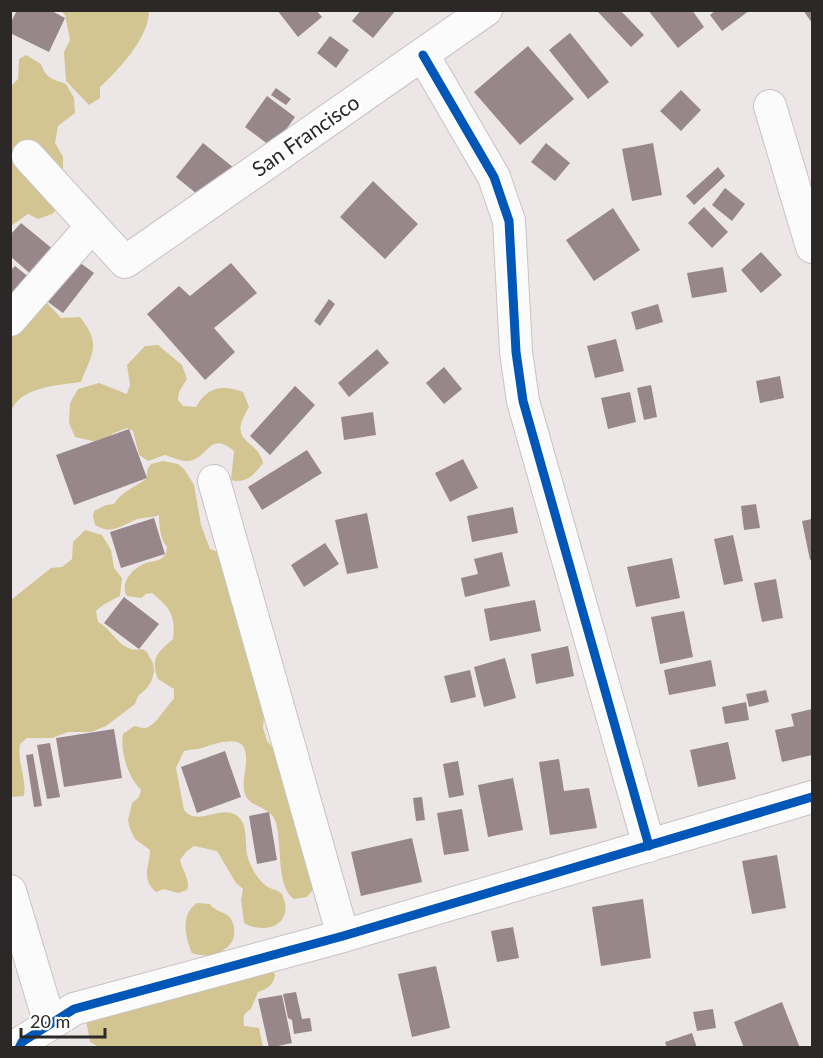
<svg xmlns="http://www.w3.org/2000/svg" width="823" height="1058" font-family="Lato,sans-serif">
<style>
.forest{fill:#d2c591}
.building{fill:#97868a}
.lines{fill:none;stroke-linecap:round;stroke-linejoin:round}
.minor-casing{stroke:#c8c4c3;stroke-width:34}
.minor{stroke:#fcfbfb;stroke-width:32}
.cycleway-casing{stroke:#fff;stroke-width:13}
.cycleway{stroke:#0057b8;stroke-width:9}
.labels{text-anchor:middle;stroke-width:6;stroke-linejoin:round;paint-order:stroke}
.street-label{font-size:21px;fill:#2b2827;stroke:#fff}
</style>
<rect width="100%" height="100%" fill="#ece7e6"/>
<path class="forest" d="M149,11C149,37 119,70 100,87V98L89,105L66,81L64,52L70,40L65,15L61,11Z
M26,55L41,64C46,79 53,79 66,84L74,98L75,113L58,126L55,143L63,157V188L58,208L52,214L38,219L28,214L11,226V86L18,79L19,59Z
M34,304H48L61,318L80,317C102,345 92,353 81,382C59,385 17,387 11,413V308Z
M158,345L182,365L187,379L179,392L178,400L183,406L196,407C207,387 222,384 243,392L249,407C226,445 256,436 263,463C255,474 246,484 231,480L234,451C209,430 209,458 189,461C182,462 172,457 165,455L148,461L139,455L133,431L127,428L112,434L106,444L75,437L69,423L70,403L78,389L99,383L127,394L130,385L127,365L145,346Z
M163,461L178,464L184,469L194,485L201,525L210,549C234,555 232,584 235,605L234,611L266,690L263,728L267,741L280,757L319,882L307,897L294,899C275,886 283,842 275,820C269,806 250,808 245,794C241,780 247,771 246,757C246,732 217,743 202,748C197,750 190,749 184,751L176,768L184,810C198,827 218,805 236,815C248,822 245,842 247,854C249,865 259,883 270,888C275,890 277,890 282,894C284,900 287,907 285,913C280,931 257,931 244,923L241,900L243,889L236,883L217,851L194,846L186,852L180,860C182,870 191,881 187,890L178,893L164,889L156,892C140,878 150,866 150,850L135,839L130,829L128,820L132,803L139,797L141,790C128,777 120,752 123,734L134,726C137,726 140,728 143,728C154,730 167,704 174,699V689L158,679C149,657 160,651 173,639C176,615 170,608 152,593L146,594L141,598L127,596C119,583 133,568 146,563C152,561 160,561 164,556C167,553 166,551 167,547C160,539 159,525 159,515C151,518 143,517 135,520C121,526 111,535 95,525L93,516L94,511L106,505L114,504C122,491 135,487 146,479L148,468L151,464Z
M85,530L102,535L111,550L114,568L122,578L120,596C112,600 103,604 96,611L98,622C114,630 120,654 142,649L146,651L153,663L154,671L152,680L147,688L138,696L135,704L106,726L91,732H68L52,738H27L20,744C17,763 27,778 24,796L11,797V600L51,568L62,567L72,559L73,542Z
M197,903L210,904C216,913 228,911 232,921C243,947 213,961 192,953C185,936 180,915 197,903Z
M269,969L275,974C274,985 267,989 258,992L251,1009C243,1014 243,1017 244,1026L259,1028L263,1047L109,1048L97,1046L90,1042L86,1020Z"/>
<path class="building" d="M17,10H50L65,18L49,52L10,33V24Z
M277,10H316L322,17L298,37Z
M361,10H396L373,38L352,21Z
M600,10H620L644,35L631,47L598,12Z
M648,10H692L704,27L678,48Z
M716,10H750L722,31L710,15Z
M803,10H812V23Z
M570,33L609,82L588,99L549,50Z
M330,36L349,50L336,68L317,53Z
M528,46L574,99L520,145L474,92Z
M276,88L291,99L286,105L271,95Z
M681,90L701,110L681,131L660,111Z
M267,96L295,117L273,148L245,127Z
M203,143L234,168L207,202L176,177Z
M546,143L570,163L555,181L531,162Z
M653,143L662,195L632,201L622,149Z
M718,167L725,176L694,205L686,196Z
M373,181L418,224L385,259L340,217Z
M725,188L745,204L732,221L712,205Z
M704,207L728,232L712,248L688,223Z
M613,208L640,250L594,281L566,240Z
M21,223L54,250L33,276L10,256V235Z
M761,252L782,275L761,293L741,270Z
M79,262L94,273L63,313L48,302Z
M231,263L257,293L214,328L235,352L205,380L147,314L179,286L190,296Z
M15,266L30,278L10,301V271Z
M723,267L727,292L692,298L687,273Z
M329,299L335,304L320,326L314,321Z
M658,304L663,322L636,330L631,312Z
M616,339L624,371L595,378L587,346Z
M377,349L389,363L349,397L338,383Z
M444,367L462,389L444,404L426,383Z
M780,376L784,398L760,403L756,381Z
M651,385L657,417L644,420L637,388Z
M295,386L315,405L270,455L250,436Z
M630,392L636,422L608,429L601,398Z
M373,412L376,435L344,440L341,417Z
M129,429L147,478L74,505L56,455Z
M307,450L322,473L262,510L248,487Z
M463,459L478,488L450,502L435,473Z
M756,504L760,528L744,530L741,506Z
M513,507L518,533L472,542L467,516Z
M367,513L378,568L347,574L335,520Z
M154,518L165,554L121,568L110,532Z
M812,519V559L810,560L802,521Z
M733,535L743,581L724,585L714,539Z
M325,543L339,564L304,587L291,565Z
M502,552L510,586L465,597L461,578L478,574L474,559Z
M672,558L680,598L636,607L627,567Z
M776,579L783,618L762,622L754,583Z
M124,597L159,624L139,649L104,623Z
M535,600L541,631L490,641L484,609Z
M684,611L693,657L660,664L651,617Z
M568,646L574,676L536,684L531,654Z
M505,658L516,698L484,707L474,667Z
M711,660L716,686L669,695L664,670Z
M470,670L476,697L451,703L444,676Z
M766,690L769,702L749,707L746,694Z
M746,702L749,720L725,724L722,707Z
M812,709V755L782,762L775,730L794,726L791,714Z
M114,729L122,778L64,787L56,738Z
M728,742L736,779L698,787L690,750Z
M50,743L60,797L47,799L37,745Z
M225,751L241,797L197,813L181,767Z
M33,754L42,806L34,807L26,755Z
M559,759L564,791L589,788L597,828L550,835L539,762Z
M458,761L464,795L449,798L443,764Z
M513,778L523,830L488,837L478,785Z
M422,797L425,820L416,821L413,798Z
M462,809L469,851L444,855L437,813Z
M269,812L277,860L257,864L249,816Z
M412,838L422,882L361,896L351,852Z
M777,855L786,908L752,914L742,861Z
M643,899L651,958L601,966L592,907Z
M513,927L519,958L497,962L491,931Z
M436,966L450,1028L412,1037L398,974Z
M296,992L302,1019L310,1018L312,1031L294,1034L292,1020L288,1018L283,994Z
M282,995L292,1043L269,1048L258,999Z
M782,1002L800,1048H744L734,1022Z
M713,1009L716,1028L697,1031L693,1012Z
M692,1033L697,1048H667L665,1042Z"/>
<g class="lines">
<defs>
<path id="minor" d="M423,55L494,177L509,221L516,352L523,401L649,846
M770,106L812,247
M28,156L125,262L486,10
M10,320L92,226
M214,481L343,936
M10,891L50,1024
M19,1048L22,1042L74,1009L343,936L812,797"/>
</defs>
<use href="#minor" class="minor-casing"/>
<use href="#minor" class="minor"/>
<defs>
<path id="cycleway" d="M423,55L494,177L509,221L516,352L523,401L649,846
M19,1048L22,1042L74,1009L343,936L812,797"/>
</defs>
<use href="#cycleway" class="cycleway-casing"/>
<use href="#cycleway" class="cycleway"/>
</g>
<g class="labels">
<g class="street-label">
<text transform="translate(306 136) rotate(-35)" y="7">San Francisco</text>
</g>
</g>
<rect width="823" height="1058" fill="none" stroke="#2b2827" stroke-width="24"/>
<path d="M21 1028v9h84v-9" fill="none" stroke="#2b2827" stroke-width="3"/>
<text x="30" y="1028" font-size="18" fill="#2b2827" stroke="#ffffff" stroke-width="4.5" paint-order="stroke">20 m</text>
</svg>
